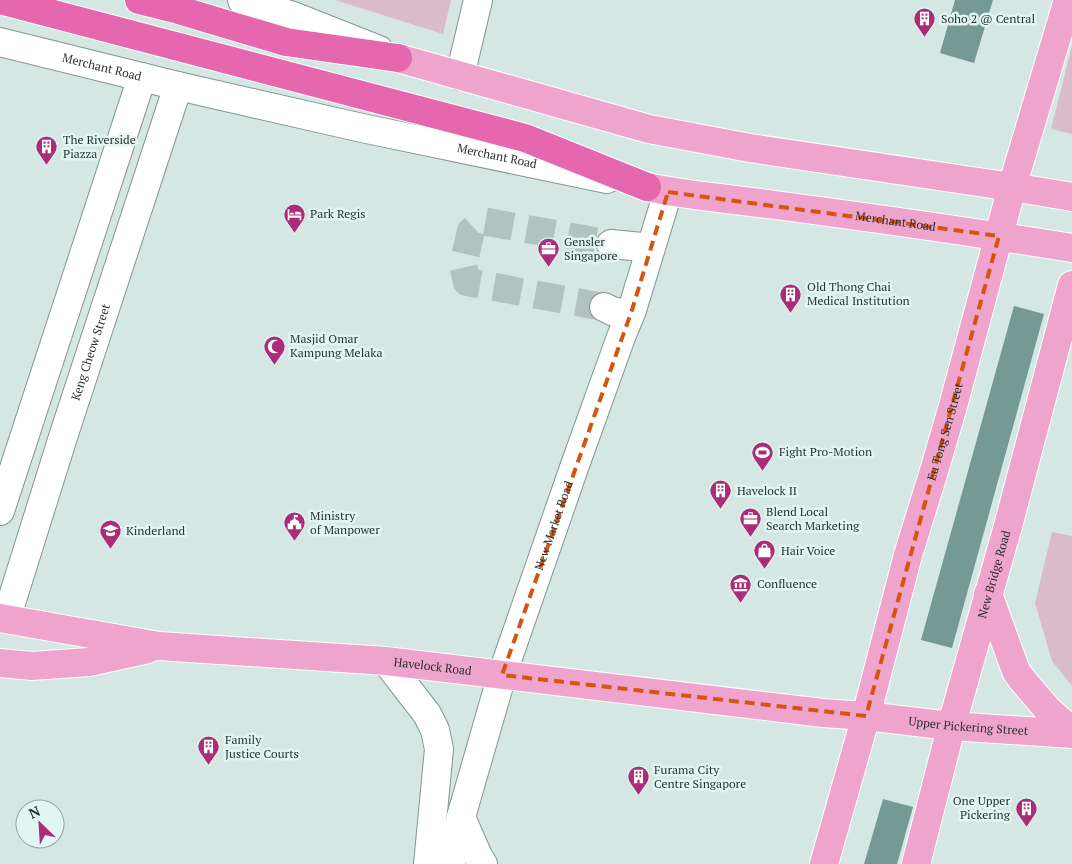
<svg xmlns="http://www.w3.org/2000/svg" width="1072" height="864" font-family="'PT Serif',serif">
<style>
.green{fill:#dabbca}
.water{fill:#749a93}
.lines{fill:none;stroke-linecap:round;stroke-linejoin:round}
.minor-tunnel{stroke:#b2c3bf;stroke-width:28;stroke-dasharray:28 14;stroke-linecap:butt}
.minor-casing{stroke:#839692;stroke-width:30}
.major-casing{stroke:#fff;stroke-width:30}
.highway-casing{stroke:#fff;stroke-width:30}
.minor{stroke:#fff;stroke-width:28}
.major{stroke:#efa4ce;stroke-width:28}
.highway{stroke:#e567ae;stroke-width:28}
.marked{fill:none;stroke:#d55510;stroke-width:4;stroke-dasharray:10 6;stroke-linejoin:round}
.labels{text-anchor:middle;stroke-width:5;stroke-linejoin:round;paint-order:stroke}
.poi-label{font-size:12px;fill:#2b3231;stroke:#e1f5f1;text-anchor:start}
.street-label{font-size:12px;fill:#2b3231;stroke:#e1f5f1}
</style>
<rect width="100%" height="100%" fill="#d4e7e3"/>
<path class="green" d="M335,0H451L443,34Z
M1072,46V134L1051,129Z
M1052,532L1072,536V686L1052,661L1035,603Z"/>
<path class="water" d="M955,0H993L974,63L940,53Z
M1014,306L1044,314L952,648L921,640Z
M883,799L913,807L897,864H864Z"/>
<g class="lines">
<path class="minor-tunnel" d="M604,307L467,282L463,265L471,231L482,221L611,244"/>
<defs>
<g id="minor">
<path d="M242,0L293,16L379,50"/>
<path id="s1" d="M0,42L178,86L362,128L607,179"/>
<path d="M460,76L478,0"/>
<path d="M611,244L642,247L650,249"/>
<path d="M604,307L612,311L630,315"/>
<path d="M0,511L142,77"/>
<path id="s2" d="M6,619L63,437L178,86"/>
<path d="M386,661L427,714L435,730L439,749L428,864"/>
<path d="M461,817L478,856L483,864"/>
<path id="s3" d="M451,864L461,817L502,675L575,465L621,337L632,310L668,192"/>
</g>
<g id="major">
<path d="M398,58L649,129L750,148L1012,187L1072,197"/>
<path id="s4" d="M647,187C689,196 732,199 775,205C874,218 973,232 1072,248"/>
<path d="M988,594L1016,671L1020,677L1048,710L1072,731"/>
<path id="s5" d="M0,618L159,646L386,661L823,713L866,716L951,726L1072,734"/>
<path d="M0,663L32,666L89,662L148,649"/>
<path id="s6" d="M824,864L866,716L908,555L934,471L953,406L1012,187L1068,0"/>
<path id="s7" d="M916,864L952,724L1008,526L1072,285"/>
</g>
<path id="highway" d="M0,0L525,138L647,187
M139,0L179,10L286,42L398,58"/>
</defs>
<use href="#minor" class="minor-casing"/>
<use href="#major" class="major-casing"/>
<use href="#highway" class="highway-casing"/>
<use href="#minor" class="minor"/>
<use href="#major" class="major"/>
<use href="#highway" class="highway"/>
</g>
<path class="marked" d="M668,192L999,236L866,716L502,675L632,310Z"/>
<defs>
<symbol id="building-pin" viewBox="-11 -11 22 30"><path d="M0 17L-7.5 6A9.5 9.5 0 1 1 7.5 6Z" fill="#ac2c7a" stroke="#e1f5f1"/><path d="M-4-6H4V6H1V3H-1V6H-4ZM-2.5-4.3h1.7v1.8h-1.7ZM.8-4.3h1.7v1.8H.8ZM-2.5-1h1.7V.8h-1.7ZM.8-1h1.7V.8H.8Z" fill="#fff"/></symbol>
<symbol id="hotel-pin" viewBox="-11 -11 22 30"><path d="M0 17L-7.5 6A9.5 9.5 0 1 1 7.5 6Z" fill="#ac2c7a" stroke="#e1f5f1"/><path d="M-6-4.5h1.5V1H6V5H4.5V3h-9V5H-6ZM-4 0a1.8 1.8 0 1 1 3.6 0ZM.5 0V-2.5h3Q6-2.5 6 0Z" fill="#fff"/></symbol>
<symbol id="office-pin" viewBox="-11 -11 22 30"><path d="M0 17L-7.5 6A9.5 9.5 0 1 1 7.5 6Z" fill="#ac2c7a" stroke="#e1f5f1"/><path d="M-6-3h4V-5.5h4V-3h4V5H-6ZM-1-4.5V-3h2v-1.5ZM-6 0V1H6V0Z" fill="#fff"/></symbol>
<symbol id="mosque-pin" viewBox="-11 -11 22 30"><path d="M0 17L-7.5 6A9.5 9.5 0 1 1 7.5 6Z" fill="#ac2c7a" stroke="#e1f5f1"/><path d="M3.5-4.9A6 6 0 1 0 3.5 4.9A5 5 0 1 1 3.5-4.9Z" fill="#fff"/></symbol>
<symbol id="stadium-pin" viewBox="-11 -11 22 30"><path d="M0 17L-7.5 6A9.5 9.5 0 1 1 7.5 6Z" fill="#ac2c7a" stroke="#e1f5f1"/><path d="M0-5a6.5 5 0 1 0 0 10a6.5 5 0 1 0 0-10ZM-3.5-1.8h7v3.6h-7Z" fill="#fff"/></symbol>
<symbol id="civic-pin" viewBox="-11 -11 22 30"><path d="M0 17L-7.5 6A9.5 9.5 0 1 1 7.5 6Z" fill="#ac2c7a" stroke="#e1f5f1"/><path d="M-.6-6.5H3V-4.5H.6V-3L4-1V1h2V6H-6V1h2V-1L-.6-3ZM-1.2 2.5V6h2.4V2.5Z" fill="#fff"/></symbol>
<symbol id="school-pin" viewBox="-11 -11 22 30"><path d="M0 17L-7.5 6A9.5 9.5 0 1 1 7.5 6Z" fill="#ac2c7a" stroke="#e1f5f1"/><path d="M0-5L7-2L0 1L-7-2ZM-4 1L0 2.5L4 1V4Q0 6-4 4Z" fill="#fff"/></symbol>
<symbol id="shop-pin" viewBox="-11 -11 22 30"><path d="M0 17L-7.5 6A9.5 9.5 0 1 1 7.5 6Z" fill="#ac2c7a" stroke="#e1f5f1"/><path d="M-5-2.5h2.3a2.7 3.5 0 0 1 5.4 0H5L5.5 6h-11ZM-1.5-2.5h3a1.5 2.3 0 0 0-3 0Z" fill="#fff"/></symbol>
<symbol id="museum-pin" viewBox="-11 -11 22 30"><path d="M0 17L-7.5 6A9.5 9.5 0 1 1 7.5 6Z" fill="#ac2c7a" stroke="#e1f5f1"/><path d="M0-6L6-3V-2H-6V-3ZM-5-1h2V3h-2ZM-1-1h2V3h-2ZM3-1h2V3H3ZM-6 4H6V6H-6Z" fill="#fff"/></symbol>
</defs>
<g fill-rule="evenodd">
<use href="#building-pin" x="912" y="6" width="25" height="34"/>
<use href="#building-pin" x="34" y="134" width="25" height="34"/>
<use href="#hotel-pin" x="282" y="202" width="25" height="34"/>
<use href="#office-pin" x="536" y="236" width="25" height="34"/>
<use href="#building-pin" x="778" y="282" width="25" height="34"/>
<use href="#mosque-pin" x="262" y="334" width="25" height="34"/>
<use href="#stadium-pin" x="750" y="440" width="25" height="34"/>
<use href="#building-pin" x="708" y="478" width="25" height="34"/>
<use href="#office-pin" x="738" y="506" width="25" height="34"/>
<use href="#civic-pin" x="282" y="510" width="25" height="34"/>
<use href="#school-pin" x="98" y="518" width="25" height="34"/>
<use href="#shop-pin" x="752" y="538" width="25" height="34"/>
<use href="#museum-pin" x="728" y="572" width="25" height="34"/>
<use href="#building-pin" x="196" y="734" width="25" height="34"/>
<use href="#building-pin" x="626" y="764" width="25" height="34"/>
<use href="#building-pin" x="1014" y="796" width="25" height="34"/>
</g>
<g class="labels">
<g class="poi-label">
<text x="941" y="23">Soho 2 @ Central</text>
<text x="63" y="144">The Riverside<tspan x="63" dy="14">Piazza</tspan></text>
<text x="310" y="218">Park Regis</text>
<text x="564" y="246">Gensler<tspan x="564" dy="14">Singapore</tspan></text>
<text x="807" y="291">Old Thong Chai<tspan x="807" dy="14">Medical Institution</tspan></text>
<text x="290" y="343">Masjid Omar<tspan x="290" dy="14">Kampung Melaka</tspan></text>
<text x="779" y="456">Fight Pro-Motion</text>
<text x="737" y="495">Havelock II</text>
<text x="766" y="516">Blend Local<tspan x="766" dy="14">Search Marketing</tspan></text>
<text x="310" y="520">Ministry<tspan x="310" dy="14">of Manpower</tspan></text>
<text x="126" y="535">Kinderland</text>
<text x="781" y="555">Hair Voice</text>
<text x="757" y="588">Confluence</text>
<text x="225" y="744">Family<tspan x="225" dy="14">Justice Courts</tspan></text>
<text x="654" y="774">Furama City<tspan x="654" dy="14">Centre Singapore</tspan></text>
<text x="1010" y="805" text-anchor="end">One Upper<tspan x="1010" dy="14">Pickering</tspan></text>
</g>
<g class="street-label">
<text dy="4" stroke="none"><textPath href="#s1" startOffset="105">Merchant Road</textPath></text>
<text dy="4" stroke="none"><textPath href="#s1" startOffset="510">Merchant Road</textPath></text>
<text dy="4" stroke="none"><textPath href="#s4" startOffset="251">Merchant Road</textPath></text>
<text dy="4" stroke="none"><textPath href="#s2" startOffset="280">Keng Cheow Street</textPath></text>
<text dy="4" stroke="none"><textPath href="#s6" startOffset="449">Eu Tong Sen Street</textPath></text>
<text dy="4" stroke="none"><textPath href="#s3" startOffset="354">New Market Road</textPath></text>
<text dy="4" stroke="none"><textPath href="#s7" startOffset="300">New Bridge Road</textPath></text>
<text dy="4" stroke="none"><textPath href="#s5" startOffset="436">Havelock Road</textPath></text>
<text dy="4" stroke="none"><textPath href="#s5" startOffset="975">Upper Pickering Street</textPath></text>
</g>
</g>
<g transform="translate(40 824) rotate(335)"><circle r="24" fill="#e1f5f1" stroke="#98a7a4"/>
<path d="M0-4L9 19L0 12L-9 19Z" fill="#ac2c7a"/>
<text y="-8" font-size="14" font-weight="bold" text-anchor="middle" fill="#2b3231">N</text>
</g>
</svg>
